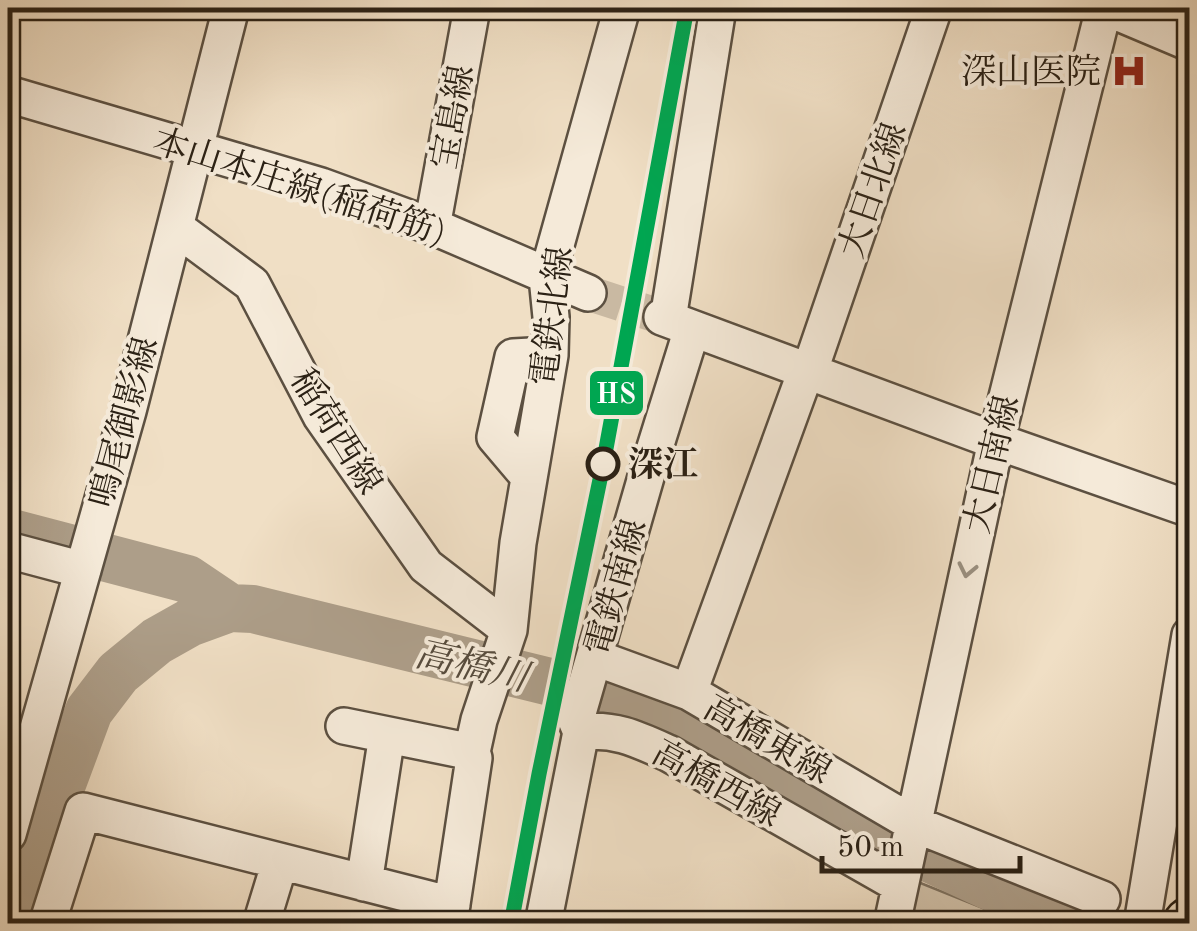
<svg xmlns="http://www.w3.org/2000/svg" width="1197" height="931" font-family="'Old Standard TT','Noto Serif JP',serif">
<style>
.green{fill:#cfbfa7;stroke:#7d705e;stroke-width:2.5}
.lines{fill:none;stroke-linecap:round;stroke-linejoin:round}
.river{stroke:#ad9e89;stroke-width:48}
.minor-tunnel{stroke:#c9b9a2;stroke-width:35;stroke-dasharray:35 18;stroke-linecap:butt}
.minor-casing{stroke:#5c5041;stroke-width:40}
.highway-casing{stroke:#2b2115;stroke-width:55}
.minor{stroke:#f5ead9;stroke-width:35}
.highway{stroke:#f0dfc5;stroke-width:50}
.rail-1-casing{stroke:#f5ead9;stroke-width:22}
.rail-1{stroke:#00a651;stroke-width:15}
.oneway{stroke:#9a9081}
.stop-dot{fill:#f5ead9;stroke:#2b2115;stroke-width:5}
.labels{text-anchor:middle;stroke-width:8;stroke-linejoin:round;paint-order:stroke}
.poi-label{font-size:35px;fill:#2b2115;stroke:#f5ead9;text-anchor:end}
.street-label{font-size:35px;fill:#2b2115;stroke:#f5ead9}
.stop-label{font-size:35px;font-weight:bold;fill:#2b2115;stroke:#f5ead9;text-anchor:start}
.water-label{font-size:38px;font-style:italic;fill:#584d3e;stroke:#f5ead9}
.line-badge{stroke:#f5ead9;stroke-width:4}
.badge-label{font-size:28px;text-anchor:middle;font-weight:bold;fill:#fff}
</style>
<rect width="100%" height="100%" fill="#f0dfc5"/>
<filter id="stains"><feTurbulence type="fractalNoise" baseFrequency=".002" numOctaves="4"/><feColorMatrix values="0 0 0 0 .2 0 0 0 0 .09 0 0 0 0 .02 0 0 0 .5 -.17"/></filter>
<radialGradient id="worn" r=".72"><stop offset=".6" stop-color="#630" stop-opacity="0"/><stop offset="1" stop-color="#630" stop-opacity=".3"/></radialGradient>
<path class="green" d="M918,882L1020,923H937L913,912Z"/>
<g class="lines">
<path class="river" d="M8,532L187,579L230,608L253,609L644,705L840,817L987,885L1081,924
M18,924L56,800L89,711L118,673L157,641L189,623L230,608"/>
<path class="minor-tunnel" d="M588,293L662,317"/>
<defs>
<path id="minor" d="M1107,8L1190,43
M8,94L321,186L439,229L588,293
M175,227L252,284L321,416L426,566L509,630
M432,227L472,8
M662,317L996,441L1190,509
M668,319L718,8
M809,373L934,8
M529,477L495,437L513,357L550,355
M8,550L83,570
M596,658L689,692L914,824L1102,899
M689,692L806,371
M344,726L472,752
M581,732C615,728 637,739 668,753L900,885
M8,834L128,411L231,8
M364,883L387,735
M47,924L83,811L452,905
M261,924L280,862
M449,924L474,758L472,752L479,720L509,630L518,543L550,355L551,317L547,277L622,8
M543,924L581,732L576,720L648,470L692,329
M892,924L996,441L1104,8
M1142,924L1190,635"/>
<path id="highway" d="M1189,924L1190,923"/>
</defs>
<use href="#minor" class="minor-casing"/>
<use href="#highway" class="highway-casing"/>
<use href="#minor" class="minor"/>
<use href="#highway" class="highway"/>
<defs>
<path id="rail-1" d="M511,924L539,774L603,465L687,8"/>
</defs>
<use href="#rail-1" class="rail-1-casing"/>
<use href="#rail-1" class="rail-1"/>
</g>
<defs><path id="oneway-chevron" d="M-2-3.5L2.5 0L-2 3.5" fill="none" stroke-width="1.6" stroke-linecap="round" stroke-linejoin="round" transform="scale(2.5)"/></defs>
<use class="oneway" href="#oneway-chevron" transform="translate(967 570) rotate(102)"/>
<defs>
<symbol id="hospital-bare" viewBox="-9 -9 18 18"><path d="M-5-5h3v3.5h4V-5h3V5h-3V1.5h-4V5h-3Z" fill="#8f2418" stroke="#f5ead9" stroke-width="2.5" paint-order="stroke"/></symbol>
</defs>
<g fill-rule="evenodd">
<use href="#hospital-bare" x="1104" y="46" width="50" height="50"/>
</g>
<circle class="stop-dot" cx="603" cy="464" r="15"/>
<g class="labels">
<g class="poi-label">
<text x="1101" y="83">深山医院</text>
</g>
<g class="street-label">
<text transform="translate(452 117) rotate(-80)" y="12">宝島線</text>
<text transform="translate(300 186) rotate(18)" y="12">本山本庄線(稲荷筋)</text>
<text transform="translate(872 190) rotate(-71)" y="12">大日北線</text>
<text transform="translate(551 316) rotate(-83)" y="12">電鉄北線</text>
<text transform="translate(123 422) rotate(-75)" y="12">鳴尾御影線</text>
<text transform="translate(337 431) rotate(58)" y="12">稲荷西線</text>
<text transform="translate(991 464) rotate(-77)" y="12">大日南線</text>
<text transform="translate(615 587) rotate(-74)" y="12">電鉄南線</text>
<text transform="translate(768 739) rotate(30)" y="12">高橋東線</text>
<text transform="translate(717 783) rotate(29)" y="12">高橋西線</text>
</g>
<g class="stop-label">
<text x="628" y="476">深江</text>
</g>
<g class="water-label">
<text transform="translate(472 665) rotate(13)" y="13">高橋川</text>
</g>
</g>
<rect class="line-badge" x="588" y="369" width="57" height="48" rx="10" fill="#00a651"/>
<g class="badge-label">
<text x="616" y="403">HS</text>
</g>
<rect width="1197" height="931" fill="none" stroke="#f0dfc5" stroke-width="40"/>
<rect x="10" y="10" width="1177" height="911" fill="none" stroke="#2b2115" stroke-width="5"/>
<rect x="20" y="20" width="1157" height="891" fill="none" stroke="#2b2115" stroke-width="2.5"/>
<path d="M822 856v15h198v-15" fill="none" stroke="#2b2115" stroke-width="5"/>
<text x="837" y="856" font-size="30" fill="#2b2115" stroke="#f5ead9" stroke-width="8" paint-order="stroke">50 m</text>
<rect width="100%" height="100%" filter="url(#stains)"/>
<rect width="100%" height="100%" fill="url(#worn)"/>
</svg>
